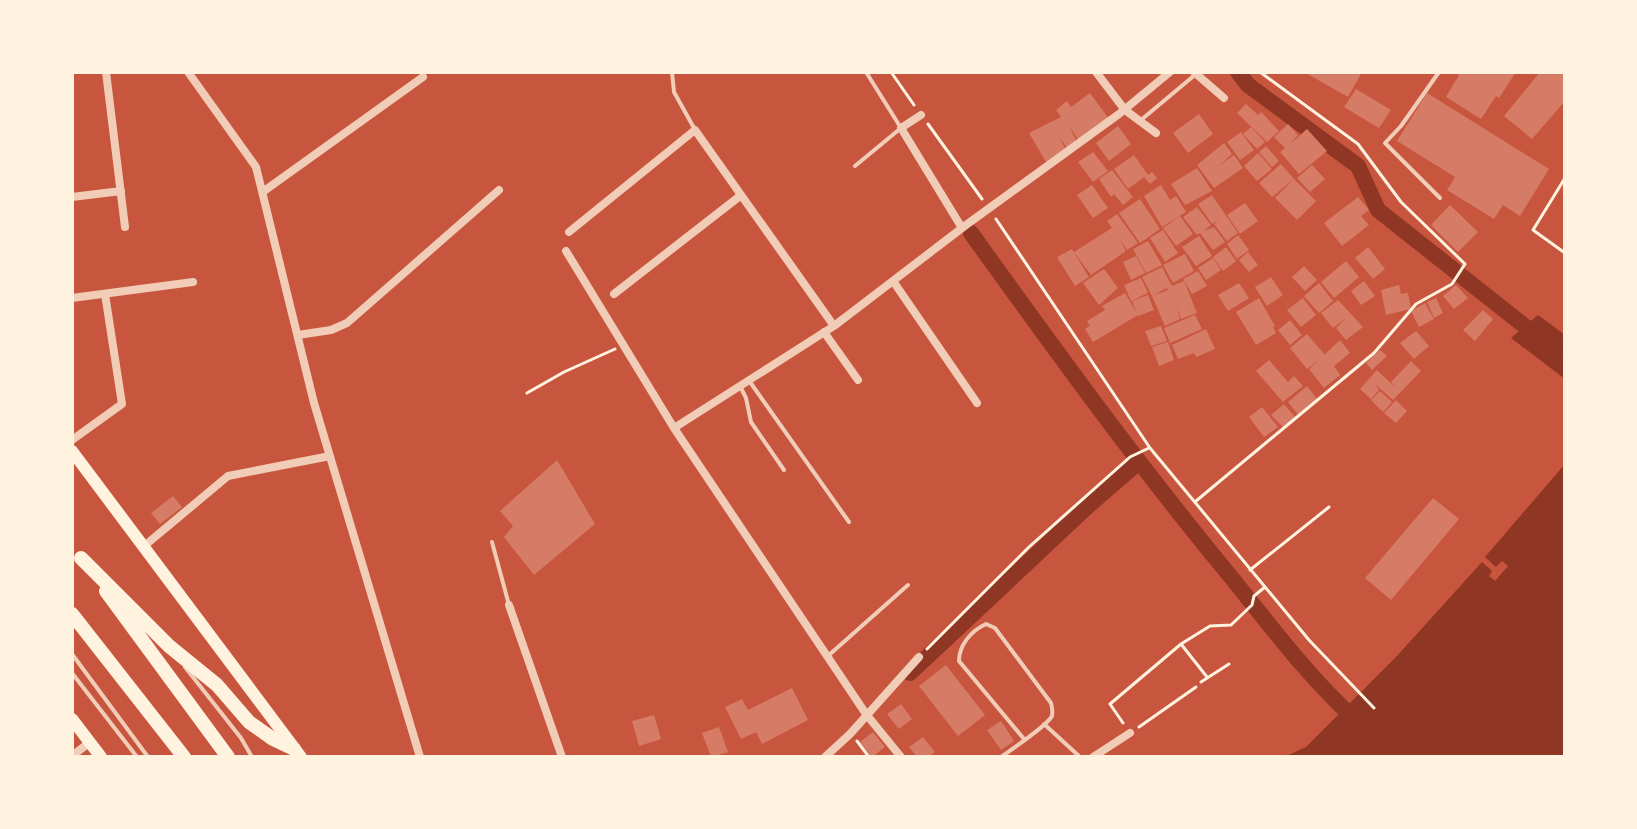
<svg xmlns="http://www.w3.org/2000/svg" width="1637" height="829" font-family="'Noto Sans',sans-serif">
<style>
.water{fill:#8f3625}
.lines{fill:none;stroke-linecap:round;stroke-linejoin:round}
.canal{stroke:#8f3625;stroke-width:16}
.building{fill:#d67c66}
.path{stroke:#fff3e0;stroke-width:3}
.service{stroke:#f1ccb7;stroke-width:4}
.minor{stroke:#f1ccb7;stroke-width:8}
.secondary{stroke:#fff3e0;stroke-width:12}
.primary{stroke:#fff3e0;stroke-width:14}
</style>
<rect width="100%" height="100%" fill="#c8553d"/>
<path class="water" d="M1538,315L1565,335V379L1511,338Z
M1565,464V757H1284L1306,747L1396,657L1482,562L1492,571L1489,576L1495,581L1508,566L1502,561L1496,567L1485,557Z"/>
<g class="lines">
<path class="canal" d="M1238,72L1248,85L1358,166L1378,210L1565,358
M971,233C1055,350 1139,466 1231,577C1272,628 1311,680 1359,723
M910,673L1088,506L1139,462"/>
</g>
<path class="building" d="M1304,72H1362L1348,97Z
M1456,72H1516L1499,98L1496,96L1481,119L1446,97L1459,75Z
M1540,72H1565V101L1532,139L1504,116Z
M1356,89L1391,110L1379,128L1344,107Z
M1090,93L1109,119L1079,141L1068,124L1077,142L1067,148L1059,137L1066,150L1046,162L1029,133L1061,117L1056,110L1067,101L1071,107Z
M1427,93L1549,169L1520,216L1503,205L1494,219L1447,190L1455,177L1397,141Z
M1246,104L1258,115L1261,112L1279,131L1267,142L1237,113Z
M1199,114L1213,134L1188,153L1173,133Z
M1288,124L1298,135L1289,145L1307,129L1327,151L1299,174L1280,152L1285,148L1274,137Z
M1118,126L1131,144L1109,161L1096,143Z
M1251,127L1265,142L1257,149L1243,134Z
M1241,132L1254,150L1240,160L1227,142Z
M1224,143L1232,154L1219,166L1234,155L1243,168L1214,188L1197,165Z
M1266,146L1279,161L1272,167L1259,152Z
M1093,152L1108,171L1093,182L1078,162Z
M1258,153L1272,169L1257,181L1244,166Z
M1134,155L1148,175L1152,172L1157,178L1150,184L1144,177L1128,189L1114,169Z
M1281,164L1294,179L1272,197L1259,183Z
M1312,165L1325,179L1310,192L1297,178Z
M1197,168L1212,191L1185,205L1171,184Z
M1112,170L1133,197L1123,205L1114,194L1111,197L1099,179Z
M1294,179L1316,201L1297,220L1275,198Z
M1092,185L1108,208L1093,218L1077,195Z
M1161,185L1170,200L1176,196L1186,212L1162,227L1144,196Z
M1212,195L1238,233L1227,241L1214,224L1219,220L1212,224L1198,204Z
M1358,197L1369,210L1361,216L1369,225L1342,246L1324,223Z
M1140,199L1160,229L1140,243L1119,213Z
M1245,203L1258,221L1240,234L1227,215Z
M1450,205L1478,232L1458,252L1431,225Z
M1197,207L1211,225L1204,231L1214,227L1225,242L1213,250L1200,233L1197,235L1183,217Z
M1117,214L1138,243L1127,250L1119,238L1126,251L1091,275L1074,252L1112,228L1107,221Z
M1180,216L1193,234L1176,246L1163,228Z
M1163,230L1178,253L1165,262L1150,238Z
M1238,235L1249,250L1237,259L1227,244Z
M1199,236L1212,256L1196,266L1182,247Z
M1148,241L1162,265L1146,273L1133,249Z
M1226,247L1236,261L1223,271L1213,257Z
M1368,247L1385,269L1373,279L1355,258Z
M1072,249L1089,277L1075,286L1057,257Z
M1248,252L1258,265L1249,272L1239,260Z
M1185,254L1194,271L1173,283L1163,265Z
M1136,256L1145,273L1131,280L1123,262Z
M1213,258L1221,270L1206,280L1198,268Z
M1346,261L1359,277L1334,298L1321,282Z
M1304,266L1317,280L1305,291L1292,277Z
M1162,267L1172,286L1184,281L1197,313L1181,319L1176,304L1180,319L1165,326L1152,296L1168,290L1167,288L1152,296L1142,277Z
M1104,269L1118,288L1099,305L1083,283Z
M1198,271L1207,286L1192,294L1183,279Z
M1271,277L1283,295L1267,306L1255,287Z
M1141,278L1148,293L1131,301L1124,285Z
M1364,281L1375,296L1361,305L1351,291Z
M1239,283L1249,298L1228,311L1218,295Z
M1319,283L1333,301L1319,313L1304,296Z
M1399,285L1401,294L1408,293L1411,309L1386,315L1381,290Z
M1456,285L1468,298L1454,309L1443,296Z
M1125,293L1138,315L1093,342L1085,329L1090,326L1087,321L1105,310L1102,306Z
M1148,295L1154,310L1138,316L1132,301Z
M1259,298L1275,326L1273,327L1276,333L1256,345L1236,312Z
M1303,298L1316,315L1301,327L1287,310Z
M1436,298L1443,313L1434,318L1427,302Z
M1338,300L1363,327L1346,340L1336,328L1346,318L1333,328L1321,313Z
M1425,303L1434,319L1419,327L1411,311Z
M1483,310L1493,319L1475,341L1463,330Z
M1195,315L1202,329L1170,343L1164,328Z
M1290,320L1302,335L1290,345L1278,330Z
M1161,326L1167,341L1151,346L1145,331Z
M1206,329L1215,349L1196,357L1194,353L1178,359L1172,345Z
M1416,331L1429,346L1414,359L1400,343Z
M1307,334L1325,355L1307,369L1290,348Z
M1340,340L1350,353L1334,366L1340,375L1324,388L1309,369Z
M1168,342L1174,360L1159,366L1152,347Z
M1380,350L1387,356L1372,370L1366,363Z
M1269,360L1288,382L1294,376L1303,386L1283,402L1256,371Z
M1411,361L1421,371L1393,400L1375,384L1379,390L1371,399L1360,389L1377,370L1396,388L1391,382Z
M1307,386L1317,399L1298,415L1288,402Z
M1380,391L1392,402L1383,412L1371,400Z
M1396,400L1407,411L1396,423L1384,413Z
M1284,404L1295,417L1283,427L1271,415Z
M1262,407L1278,427L1264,437L1249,417Z
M557,460L595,524L534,575L504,537L513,526L500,511Z
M173,496L182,507L160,524L151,513Z
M1433,498L1459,519L1391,600L1365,578Z
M946,665L985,715L958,736L919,686Z
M792,688L808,720L762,744L756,732L741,739L725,707L742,699L748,710Z
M901,704L912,719L899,729L887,714Z
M654,715L661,739L639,746L632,721Z
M1001,721L1014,741L1001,750L987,730Z
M719,727L728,752L711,757L702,733Z
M873,732L885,747L872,757L860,742Z
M923,737L935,752L928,757H917L909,747Z"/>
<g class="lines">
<path class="path" d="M891,72L914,105
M928,124L982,199
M1565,178L1533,230L1565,253
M996,219L1150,448L1309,640L1374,708
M527,393L564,372L615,349
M1196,501L1374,353L1416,304L1452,284L1465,264L1401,202L1358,144L1260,72
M1250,570L1329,507
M1181,644L1207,677
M927,649L1029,547L1130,457L1149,448
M1201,682L1229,664
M1123,723L1110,704L1181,644L1210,626L1231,625L1252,605L1254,596L1265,587
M1139,727L1196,687
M857,741L869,757"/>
<path class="service" d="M672,72L674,92L694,128
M1439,72L1401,126L1385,143L1440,198
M1141,120L1196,74
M855,166L901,128L866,72
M750,382L849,522
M741,388L746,398L751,422L784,470
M492,542L509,605
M72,654L148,757
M829,655L908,585
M185,667L241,738L252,757
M72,673L137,757
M1044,724L1080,757
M1001,757C1012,749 1047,726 1052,716C1053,711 1052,707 1051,703L995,628L986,624C971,631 959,645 959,661L1024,739"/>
<path class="minor" d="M106,72L125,227
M188,72L256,167L314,403L420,757
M1096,72L1125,110L1156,133
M1194,72L1224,98
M921,115L901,128L962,228
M264,191L423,77
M72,197L121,191
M569,232L695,130L834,326
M566,251L674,428L866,714L901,757
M893,281L977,403
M614,294L740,196
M72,298L193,282
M824,332L858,380
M298,335L331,330L347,323L499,190
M674,428L834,326L966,225L1119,114L1170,72
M72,440L122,404L105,294
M143,547L228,476L330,456
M509,605L562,757
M72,756L90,742
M825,757L850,734L919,657
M1093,757L1130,733"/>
<path class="secondary" d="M72,451L301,757
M72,719L101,757"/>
<path class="primary" d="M81,558L169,646L217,685L249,722L273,739L294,749
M106,591L228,757
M72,614L184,757"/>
</g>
<rect width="1637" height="829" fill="none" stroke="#fff3e0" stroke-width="148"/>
</svg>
